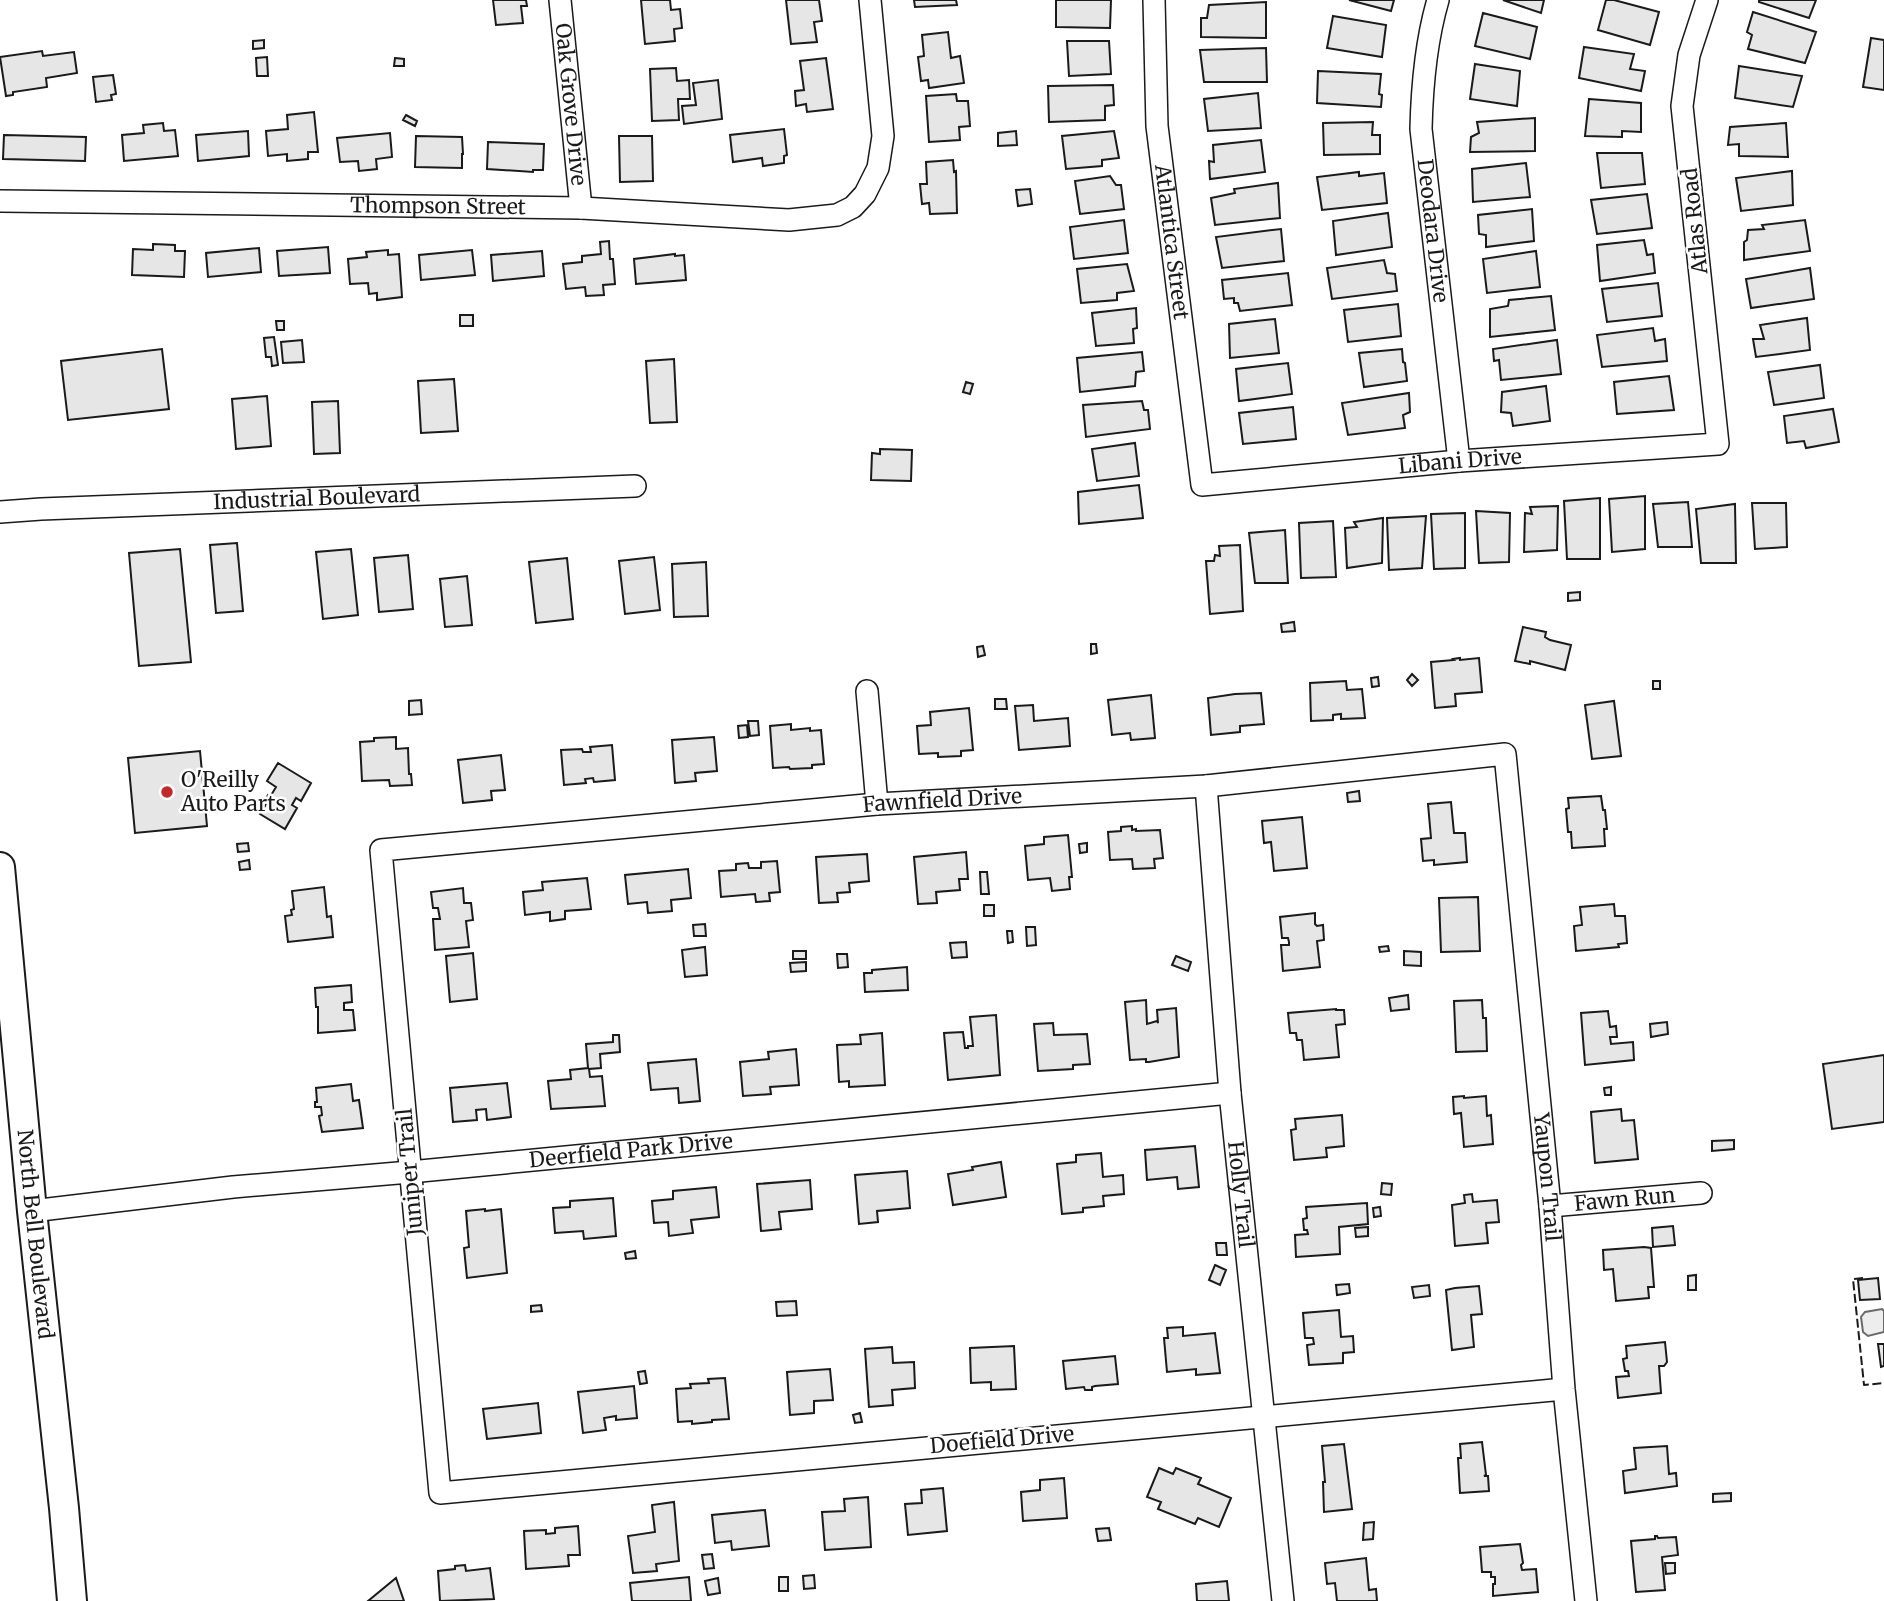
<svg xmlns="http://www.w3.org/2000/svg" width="1884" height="1601" font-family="Merriweather,serif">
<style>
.green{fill:#ededed;stroke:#6a6a6a;stroke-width:2}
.building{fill:#e6e6e6;stroke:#1a1a1a;stroke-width:2}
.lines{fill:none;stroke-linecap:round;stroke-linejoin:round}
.minor-casing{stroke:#1a1a1a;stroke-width:24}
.major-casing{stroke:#1a1a1a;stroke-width:32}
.minor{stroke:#fff;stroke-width:21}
.major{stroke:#fff;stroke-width:28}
.fence{stroke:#1a1a1a;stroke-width:2;stroke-dasharray:9 3.5;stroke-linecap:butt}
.poi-dot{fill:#c62828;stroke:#fff;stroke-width:2.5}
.labels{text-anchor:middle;stroke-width:5;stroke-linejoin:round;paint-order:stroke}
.street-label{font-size:21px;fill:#1a1a1a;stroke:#fff}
.poi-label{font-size:21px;fill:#1a1a1a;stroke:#fff;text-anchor:start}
</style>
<rect width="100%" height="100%" fill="#fff"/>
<path class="green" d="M1882,1309L1884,1311V1332L1868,1336L1863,1332L1861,1317L1865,1312Z"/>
<path class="building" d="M493,0H526L527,6H521L523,23L496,25Z
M641,0H670L671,10L680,9L682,28L674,29L675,41L645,44Z
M786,0H819L822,21L814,22L817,42L791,44Z
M914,0H956L957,5L915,7Z
M1056,0H1111L1110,28L1056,27Z
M1349,0H1394L1391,11Z
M1503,0H1544L1541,13Z
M1606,0H1614L1659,12L1650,45L1598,30Z
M1759,0H1816L1809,18L1759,2Z
M1266,2V38L1201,37V18H1207L1209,5Z
M1753,12L1816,32L1805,63L1748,49L1752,35L1747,32Z
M1483,13L1537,27L1530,59L1475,46Z
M1333,16L1386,25L1382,57L1327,48Z
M948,32L951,58L960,56L964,83L929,88L928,80L921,81L918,57L924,56L922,35Z
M1871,38L1884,40V90L1863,87Z
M264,40V48L253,49V41Z
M1067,41H1109L1111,74L1069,76Z
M1584,47L1634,54L1630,69L1645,71L1641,91L1579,78Z
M1266,48L1267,82H1204L1200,50Z
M42,51L43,56L74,52L77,73L46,78L47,87L13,92V95L6,96L0,57Z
M267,57L268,76H257L256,58Z
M395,58L404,59V66H394Z
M826,58L833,109L807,112L806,104L796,106L795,91L804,90L800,61Z
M1475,64L1520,71L1517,106L1470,99Z
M1739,66L1802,76L1793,107L1735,98Z
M676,68L677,81L689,80L690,99H678L679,120L652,121L650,69Z
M1318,71L1381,74L1379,94L1382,95L1381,107L1317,103Z
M113,75L116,94L111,95L112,100L96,102L93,77Z
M718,80L722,119L684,124L682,106L696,105L693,83Z
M1113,85L1114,105L1105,106V120L1049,122L1048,86Z
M1258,93L1261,128L1208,131L1204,99Z
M956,94L957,101H968L970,126L959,127L960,140L929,142L926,96Z
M1589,99L1641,103V132L1622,131V137L1585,136Z
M314,112L318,152H308V159L287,161V154L268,156L266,131L288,129L287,115Z
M406,115L417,121L415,126L403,120Z
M1535,118V151L1470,152L1471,137L1479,133L1477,122Z
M1373,122L1372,135H1380V154L1324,155L1323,123Z
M163,123L164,131L175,130L178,156L124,161L122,135L144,133L143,125Z
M1786,123L1788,157L1739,156V144L1728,145L1730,127Z
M784,129L787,155L784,156V163L763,166L762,158L733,162L730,135Z
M248,131L249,156L198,161L196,135Z
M1016,131L1017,145L998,146V133Z
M1114,131L1119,158L1102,160V166L1066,169L1062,136Z
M390,133L392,157L376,159L377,169L359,171L358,161L340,162L337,138Z
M4,135L86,137L85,161L3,159Z
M416,136L462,137L463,154H462V168L415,167Z
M619,136H652L653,181L620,182Z
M1261,140L1265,172L1210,179L1209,161L1214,162L1213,145Z
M488,142L544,144L543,170H533V172L487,169Z
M1597,153H1642L1645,184L1601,188Z
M953,160L954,172L956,171L957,213L930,214L929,203L922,204L920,184H927L926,162Z
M1526,163L1530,197L1473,202L1472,169Z
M1792,171L1793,205L1741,211L1736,178Z
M1359,172V176L1384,173L1387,203L1322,210L1317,177Z
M1110,176L1116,185H1121L1124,209L1080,214L1075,181Z
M1278,183L1280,218L1215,225L1211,198L1235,193L1234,189Z
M1030,189L1032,204L1018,206L1016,190Z
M1647,194L1652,228L1597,234L1591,200Z
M1532,209L1534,241L1486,247V235L1479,234L1478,215Z
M1388,213L1392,247L1336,255L1333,221Z
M1124,220L1128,253L1074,259L1070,227Z
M1805,220L1810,251L1744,260V242L1747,240L1748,230L1764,229L1762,225Z
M1281,229L1284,261L1222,268L1216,237Z
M1644,240L1647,255L1653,254L1655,273L1600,281L1597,245Z
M609,241L610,259H613L615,284L603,285L604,295L586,296L585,287L566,289L563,264L582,262V256L601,254L600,242Z
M153,244L175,245V251H185L184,277L132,275L133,249L153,250Z
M328,247L330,273L279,276L277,251Z
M259,248L261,272L208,277L206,253Z
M388,250V255L399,254L402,297L377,300V293L369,294L368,283L350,284L348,259L367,257L366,252Z
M472,250L475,275L421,280L419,255Z
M542,251L544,276L493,281L491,255Z
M1536,251L1540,287L1487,293L1483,259Z
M675,254V256L684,255L686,280L636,284L634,259Z
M1384,260L1387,273L1395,274L1397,291L1332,299L1327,268Z
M1127,264L1134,291L1117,293V300L1081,303L1077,269Z
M1810,268L1814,299L1751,308L1746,279Z
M1288,273L1292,305L1240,311L1238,303H1234V298L1224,299L1222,280Z
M1658,283L1662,316L1607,322L1602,289Z
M1551,296L1555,330L1490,337V309L1508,306L1509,300Z
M1398,304L1401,336L1348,342L1344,310Z
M1136,308L1137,328L1133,329L1134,343L1096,346L1092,313Z
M460,315H473V326H460Z
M1807,318L1810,350L1756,357L1753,339H1764L1760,325Z
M1275,319L1279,353L1230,358L1229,324Z
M276,321H284V330H277Z
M1653,328L1655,341L1665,339L1667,361L1602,367L1597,335Z
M274,337L278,365L272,366L271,357H266L264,338Z
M302,340L304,362L283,363L281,342Z
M1557,340L1561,374L1501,380L1499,360L1494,361L1493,349Z
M162,349L169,409L68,420L61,361Z
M1402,349L1403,362L1405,363L1407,381L1364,387L1359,353Z
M1142,352L1144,371L1136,372L1135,386L1080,392L1077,358Z
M674,359L677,422L650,423L646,361Z
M1288,363L1292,394L1239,401L1236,369Z
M1820,365L1824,398L1774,405L1768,372Z
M1669,376L1674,410L1617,414L1614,382Z
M454,379L458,431L421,433L418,381Z
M966,382L973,384L970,394L963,392Z
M1546,386L1550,421L1513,426L1511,413L1501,412L1502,392Z
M1409,393L1410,412L1403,415L1405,428L1348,435L1342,403Z
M267,396L271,446L236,449L232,399Z
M338,401L340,453L314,454L312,402Z
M1142,401L1144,410H1148L1150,429L1086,437L1083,405Z
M1293,407L1296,439L1243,444L1239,413Z
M1833,409L1839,442L1806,448L1804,441L1787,443L1784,416Z
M1135,443L1139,476L1097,481L1092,449Z
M880,449L912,450L911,481L871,480L872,453L880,454Z
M1139,485L1143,518L1079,524L1078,492Z
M1645,496V549L1612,552L1609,499Z
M1600,498V559H1567L1564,501Z
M1688,502L1692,547H1658L1653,504Z
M1752,503H1786L1787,547L1755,549Z
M1735,504L1736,563H1701L1696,509Z
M1558,506L1557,550L1524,552L1525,513L1532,514L1530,507Z
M1476,511L1510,513L1509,562L1479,563Z
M1465,513V568L1434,569L1431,514Z
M1426,516L1422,568L1389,570L1387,518Z
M1383,518L1382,563L1347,568L1345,528L1357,527L1354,522Z
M1333,521L1336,577L1301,578L1299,523Z
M1285,530L1288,583H1255L1249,533Z
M237,543L243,611L216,613L210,545Z
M1240,545L1243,611L1210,614L1206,561H1214L1215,555L1220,556L1219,546Z
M180,549L191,662L139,666L129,553Z
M351,549L358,615L323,619L316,552Z
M408,555L413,609L379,612L374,558Z
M654,557L660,610L625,614L619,561Z
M567,558L573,619L536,623L529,562Z
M706,562L708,616L674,617L672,564Z
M467,576L472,625L445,627L440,579Z
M1580,592V600L1568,601V593Z
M1294,622L1295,631L1282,632L1281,624Z
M1523,627L1546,632L1545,637L1550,640L1571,645L1565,670L1530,661V664L1515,661Z
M1091,644H1096L1097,653L1091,654Z
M983,646L985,655L978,657L977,647Z
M1460,658V660L1479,658L1482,692L1455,694L1456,706L1435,708L1431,662L1454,660L1453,659Z
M1412,674L1418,680L1412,686L1407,680Z
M1378,677L1379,686L1372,687L1371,678Z
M1346,681L1347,690L1362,689L1365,718L1341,719V714L1333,715V720L1311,721L1310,683Z
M1653,681H1660V689H1653Z
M1261,693L1264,724L1240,726V732L1211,735L1208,698L1235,694Z
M1151,695L1155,738L1131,740L1130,733L1112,735L1108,700Z
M995,699H1006L1007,709H995Z
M421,700L422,714L409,715V701Z
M1614,701L1621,756L1592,759L1585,705Z
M1033,705L1034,721L1068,718L1070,746L1019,750L1015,706Z
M969,708L973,750L961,751V756L938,757V753L919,754L917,726L931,725L930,712Z
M748,721H758L759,735L750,736Z
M791,724V730L810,728V731L821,730L824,764L812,765V768L790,769L789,767L773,768L770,726Z
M747,725L748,737L739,738L738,726Z
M396,737V749L408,748L409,774H411L412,785L390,786L389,780L362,781L360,742L374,741V738Z
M714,737L717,771L695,773L696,781L675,783L672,740Z
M612,745L615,780L594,782L593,778L585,779L586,783L564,785L561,750L582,749L583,752H591L590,747Z
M200,751L207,826L135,833L128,758Z
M501,755L505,790L491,791L492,800L463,803L458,760Z
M278,763L311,783L301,801L296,798L292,805L297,808L285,829L260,814L268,801L265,800L268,795L270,797L276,787L267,781Z
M238,778L249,779L248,788H238Z
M1359,791L1360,801L1348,802L1347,793Z
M1601,796L1603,810H1605L1607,829H1604L1605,846L1572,848L1571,832H1568L1566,809L1569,808L1568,798Z
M1451,802L1454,833H1465L1467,862L1434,865V860L1423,861L1421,839L1431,838L1428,804Z
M1302,817L1307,868L1274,871L1271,842L1264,843L1262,821Z
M1132,826V830L1136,829V831L1160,830L1163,858L1154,859L1155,868L1133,869L1132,859L1110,860L1108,832L1121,831V827Z
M1068,835L1072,877H1069L1070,889L1052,891L1050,878L1028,880L1025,846L1044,844V837Z
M248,843L249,851L238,852L237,844Z
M1087,843V852L1080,853L1079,844Z
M966,852L968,879H959L960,890L936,892L937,903L918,904L914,857Z
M867,854L869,881L849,883L850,892L837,893L838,902L819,903L816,857Z
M249,860L250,869L240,870L239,862Z
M777,861L780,892L769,893L770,901L756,902L755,894L721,897L719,871L736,870V864L748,863L749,868H761V862Z
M688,869L691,898L671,900L672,911L648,913L647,902L628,904L625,875Z
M980,872H987L989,894H981Z
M587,878L591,909L565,911V919L550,921V912L525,915L523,892L543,890L542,882Z
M324,887L327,917L331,916L333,937L288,942L285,916L292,915L291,910L294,909L292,891Z
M463,888L464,903H471L473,920L466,921L469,947L435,950L433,919H440L438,908H433L431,892Z
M1478,897L1480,951L1441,952L1439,898Z
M1614,904L1615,916H1625L1627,943L1618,944L1619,947L1576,951L1574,926L1582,925L1580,907Z
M984,905H994V916H984Z
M1315,913V924L1317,926L1323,925L1324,940L1317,941L1320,967L1283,971L1281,945H1289V942L1288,938H1282L1280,917Z
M705,924L706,936H694L693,925Z
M1026,927H1035L1036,945L1027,946Z
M1007,931H1012L1013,942L1008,943Z
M966,942L967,957L952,958L950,943Z
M1388,946L1389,951L1380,952L1379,947Z
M705,947L707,975L685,977L682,950Z
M793,951H806V959H793Z
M1404,951L1421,952V966L1404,965Z
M473,953L477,999L450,1002L446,956Z
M837,954H847L848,967L838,968Z
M1176,956L1191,962L1188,971L1172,965Z
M806,962V971L791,972L790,963Z
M907,967L908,990L865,992L864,973H872V970Z
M351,985L352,1002L344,1003V1010H353L355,1030L318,1033V1007H316L315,988Z
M1408,995L1409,1009L1391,1011L1389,998Z
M1146,1000L1147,1024L1157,1021L1158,1023L1157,1010L1176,1008L1179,1057L1149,1062H1146V1059L1130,1060L1125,1002Z
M1482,1000L1483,1018H1486L1487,1051L1456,1052L1454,1001Z
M1336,1009V1010H1344L1345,1024L1336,1025L1339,1057L1304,1060L1302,1040H1297L1296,1033H1290L1288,1013Z
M1608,1011L1610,1027L1616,1026L1617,1037H1610L1611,1044L1633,1042L1634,1060L1585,1065L1581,1013Z
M996,1015L1000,1075L948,1080L944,1033L963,1032L965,1048H968V1046H973L970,1017Z
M1667,1022L1668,1034L1651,1037L1650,1024Z
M1053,1023L1054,1035L1087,1034L1090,1064L1073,1065V1069L1038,1071L1034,1024Z
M882,1033L885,1085L849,1087V1081L839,1082L837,1045L861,1044L860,1035Z
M613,1035H619L620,1052L600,1054L601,1068L589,1069L590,1077L602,1076L605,1106L551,1109L548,1081L571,1079L570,1070L588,1068L586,1044L613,1042Z
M796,1049L799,1085L770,1087L771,1094L743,1096L740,1062L769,1059L768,1052Z
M1884,1055V1122L1832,1129L1823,1064Z
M696,1059L700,1101L679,1103L678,1088L651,1090L648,1063Z
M507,1083L511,1117L487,1120L486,1109L476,1110L477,1120L453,1122L450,1088Z
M351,1084L353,1101L359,1100L363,1128L322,1132L319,1116L322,1115L321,1107H315V1102H317L316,1088Z
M1611,1087V1095H1605L1604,1088Z
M1464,1096V1098L1486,1096L1487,1116L1491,1115L1493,1144L1464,1147L1461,1113L1454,1114L1453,1097Z
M1621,1109L1622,1121L1634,1120L1638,1159L1595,1163L1591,1112Z
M1342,1115L1344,1146L1326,1148L1327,1157L1294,1160L1291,1130L1296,1129L1295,1119Z
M1734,1140V1149L1712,1151V1141Z
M1195,1146L1199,1187L1178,1189L1177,1177L1147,1180L1145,1150Z
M1101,1153L1103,1177L1123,1175L1124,1194L1103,1196L1104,1206L1083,1208V1212L1062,1214L1057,1164L1076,1162V1155Z
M1001,1162L1006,1197L953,1205L948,1174L973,1170L972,1167Z
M907,1171L910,1208L877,1211L878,1222L859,1224L855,1175Z
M810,1180L812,1209L779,1212L781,1229L761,1231L757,1184Z
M1382,1183L1392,1184L1391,1195L1381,1194Z
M716,1187L719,1217L691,1220L693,1233L669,1236L668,1222L654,1223L652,1201L673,1199V1191Z
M1472,1194L1473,1202L1497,1200L1499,1222L1486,1223L1488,1243L1455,1246L1452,1205L1465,1203L1464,1195Z
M613,1198L616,1236L584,1239L583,1231L555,1233L553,1208L570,1207V1201Z
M1367,1203L1368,1224L1339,1227L1340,1254L1296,1257L1295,1235L1308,1234L1307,1230H1304L1303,1219L1307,1218L1306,1207Z
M1380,1207L1381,1216L1374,1217L1373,1208Z
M485,1209V1211L501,1209L507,1273L467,1278L464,1248L469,1247L466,1211Z
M1673,1226L1675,1245L1653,1247L1652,1228Z
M1368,1227V1236L1356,1237L1355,1228Z
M1216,1243H1226L1227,1255H1217Z
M1644,1247L1651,1248L1654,1287H1648L1649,1298L1616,1301L1613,1269L1604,1270L1603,1250Z
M635,1251L636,1258L626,1259L625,1253Z
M1215,1265L1226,1270L1220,1285L1209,1280Z
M1696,1275V1290H1688V1276Z
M1878,1278L1880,1299L1860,1300L1858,1280Z
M1349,1284L1350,1293L1337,1295L1336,1285Z
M1429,1285L1430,1296L1414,1298L1412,1287Z
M1479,1286L1482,1314L1471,1315L1474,1347L1452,1350L1446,1290L1455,1288Z
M796,1301L797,1315L777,1316L776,1302Z
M541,1305L542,1311L531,1312V1306Z
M1339,1310L1341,1337L1353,1336L1354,1352L1343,1353V1363L1309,1365L1307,1345L1314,1344L1313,1338H1305L1303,1313Z
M1183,1327V1336L1215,1333L1220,1373L1196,1375V1369L1167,1372L1164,1338H1168L1167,1328Z
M1665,1342L1667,1362L1664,1366H1659L1661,1393L1618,1398L1616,1377L1629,1376L1628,1371H1625L1623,1359L1627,1358L1626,1346Z
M1878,1344H1884V1366L1881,1367Z
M1014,1346L1016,1389L991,1390V1382L971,1383L970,1348Z
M892,1347L893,1363L914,1362L915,1388L892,1390L893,1405L869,1407L865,1349Z
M1115,1356L1118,1384L1095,1386L1092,1387V1390H1085L1084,1387L1066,1389L1063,1361Z
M830,1369L833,1400L814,1401V1413L790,1415L787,1372Z
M645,1371L647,1383L640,1384L638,1372Z
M725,1378L729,1419L712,1420V1422L692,1424V1421L678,1422L676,1389L691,1388L690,1384L709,1383L708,1379Z
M634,1386L637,1418L616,1420V1416L604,1418L606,1430L583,1433L578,1392Z
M538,1403L541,1433L487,1439L483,1409Z
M860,1413L862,1422L855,1423L853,1415Z
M1482,1442L1486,1475L1484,1476H1488L1489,1491L1460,1493L1458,1458H1461L1460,1444Z
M1344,1444L1352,1509L1324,1512L1323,1482H1325L1322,1446Z
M1667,1446L1669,1474L1676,1473L1677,1486L1625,1493L1623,1471L1636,1469L1634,1448Z
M1159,1468L1173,1474L1176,1468L1201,1478L1198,1484L1231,1498L1219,1527L1198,1518L1195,1524L1158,1509L1161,1502L1147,1497Z
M1064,1478L1067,1518L1023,1521L1021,1492L1040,1490V1480Z
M943,1488L947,1531L908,1535L905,1504L922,1503L921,1490Z
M1731,1493V1501L1713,1502V1494Z
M868,1497L871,1547L825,1550L822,1512L845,1511L844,1499Z
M674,1502L679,1561L656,1564L657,1571L633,1573L628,1536L655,1532L652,1505Z
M765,1510L769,1546L732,1550L731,1541L715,1543L712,1515Z
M1374,1522L1373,1539L1363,1540L1364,1523Z
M578,1526L580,1555H568L569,1566L526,1569L524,1531L546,1530V1534L555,1533V1528Z
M1109,1528L1111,1540L1098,1541L1096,1529Z
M1655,1536H1657L1658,1538L1676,1537L1678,1555L1662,1557L1665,1590L1636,1592L1631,1541L1655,1539Z
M1520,1544L1523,1563L1521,1565L1522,1570L1536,1569L1538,1592L1493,1596V1584H1495V1577H1491V1572H1482L1480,1547Z
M712,1554L714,1568L704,1569L702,1555Z
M1366,1558L1369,1590L1376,1589L1377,1601H1337L1335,1583L1327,1584L1325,1563Z
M1665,1563H1675V1573L1666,1574Z
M465,1565L466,1571L490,1568L494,1599L440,1601L438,1571L455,1569V1566Z
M814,1575L815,1588L804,1589L803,1576Z
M689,1577L691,1601H632L630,1583Z
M779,1577H788V1591H779Z
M396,1578L404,1601H368Z
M718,1578L720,1593L708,1595L705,1581Z
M1227,1581L1229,1601H1197L1196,1584Z"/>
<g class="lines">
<defs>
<g id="minor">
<path id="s1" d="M560,0L581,208"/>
<path id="s2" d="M1154,0L1157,126L1202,485L1459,461L1718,444L1682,106L1689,55L1707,0"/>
<path id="s3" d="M1438,0C1426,41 1422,86 1421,129L1459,461"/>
<path id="s4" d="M0,201L581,208L789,220L837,215L853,207L865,194L878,168L883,136L870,0"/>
<path id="s5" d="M0,512L41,509L635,486"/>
<path d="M867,691L877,804"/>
<path id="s6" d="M1206,786L1230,1093L1283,1601"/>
<path id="s7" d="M1550,1206L1701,1193"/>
<path id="s8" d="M32,1211L233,1187L410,1172L1230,1093"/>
<path id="s9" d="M1564,1389L440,1493L381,850L877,804L1206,786L1505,754L1550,1206L1564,1389L1586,1601"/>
</g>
<g id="major">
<path id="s10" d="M0,867L32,1211L64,1508L72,1601"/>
</g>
</defs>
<use href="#minor" class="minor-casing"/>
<use href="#major" class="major-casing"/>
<use href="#minor" class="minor"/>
<use href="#major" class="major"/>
<path class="fence" d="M1863,1278L1853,1279L1864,1385L1884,1383"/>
</g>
<circle class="poi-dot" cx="167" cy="792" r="7"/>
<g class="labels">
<g class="street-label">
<text dy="7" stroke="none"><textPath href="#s1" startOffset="105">Oak Grove Drive</textPath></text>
<text dy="7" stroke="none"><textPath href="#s4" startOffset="438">Thompson Street</textPath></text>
<text transform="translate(1695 221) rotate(-96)" y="7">Atlas Road</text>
<text dy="7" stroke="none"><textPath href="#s3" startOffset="233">Deodara Drive</textPath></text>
<text dy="7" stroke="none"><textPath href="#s2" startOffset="243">Atlantica Street</textPath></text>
<text dy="7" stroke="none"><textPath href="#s2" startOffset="747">Libani Drive</textPath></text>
<text dy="7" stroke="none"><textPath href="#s5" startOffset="317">Industrial Boulevard</textPath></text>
<text dy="7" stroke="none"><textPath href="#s9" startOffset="2338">Fawnfield Drive</textPath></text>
<text dy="7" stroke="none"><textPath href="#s8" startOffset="602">Deerfield Park Drive</textPath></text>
<text transform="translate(410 1172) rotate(-95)" y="7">Juniper Trail</text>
<text dy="7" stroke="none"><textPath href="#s9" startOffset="3328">Yaupon Trail</textPath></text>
<text dy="7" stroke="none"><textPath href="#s6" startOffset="410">Holly Trail</textPath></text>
<text dy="7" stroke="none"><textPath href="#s7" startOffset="75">Fawn Run</textPath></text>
<text dy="7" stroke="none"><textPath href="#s10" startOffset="369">North Bell Boulevard</textPath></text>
<text transform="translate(1002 1440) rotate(-5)" y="7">Doefield Drive</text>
</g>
<g class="poi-label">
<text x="181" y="787">O'Reilly<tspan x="181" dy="24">Auto Parts</tspan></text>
</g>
</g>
</svg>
